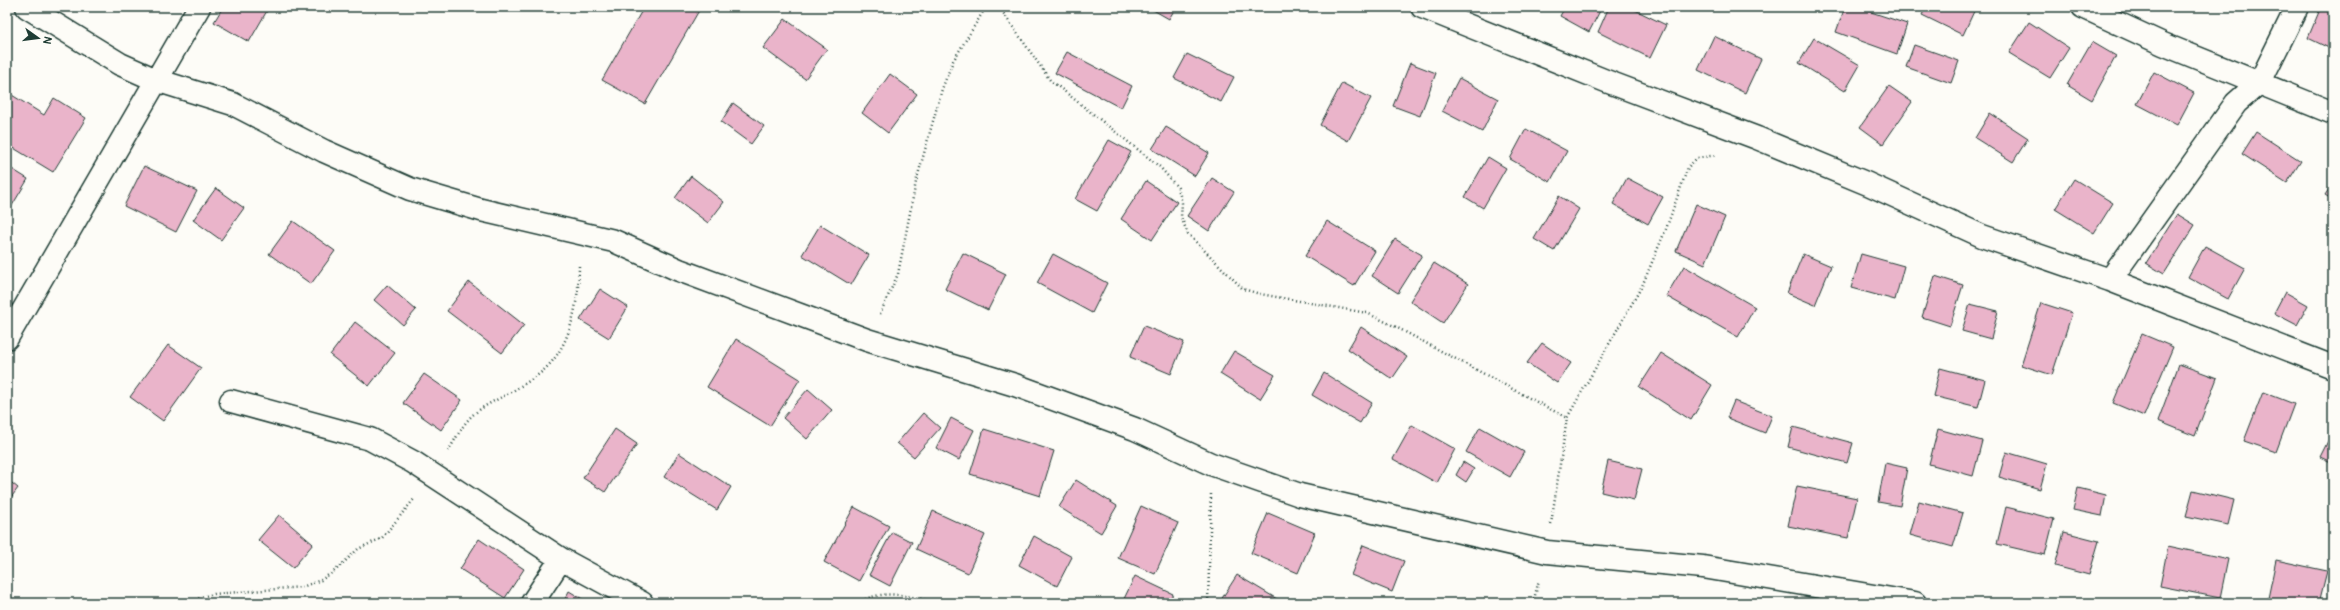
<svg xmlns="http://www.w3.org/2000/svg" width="2340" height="610" font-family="Pangolin,sans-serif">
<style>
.building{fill:#eab4ca;stroke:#1f3d34}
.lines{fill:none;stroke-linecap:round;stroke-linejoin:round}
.minor-casing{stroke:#1f3d34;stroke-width:25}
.path{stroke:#1f3d34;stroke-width:2.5;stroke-dasharray:1 3;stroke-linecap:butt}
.minor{stroke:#fdfcf7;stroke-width:22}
</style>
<rect width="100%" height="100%" fill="#fdfcf7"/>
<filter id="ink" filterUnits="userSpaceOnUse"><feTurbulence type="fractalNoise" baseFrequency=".025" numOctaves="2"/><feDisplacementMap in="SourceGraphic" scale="8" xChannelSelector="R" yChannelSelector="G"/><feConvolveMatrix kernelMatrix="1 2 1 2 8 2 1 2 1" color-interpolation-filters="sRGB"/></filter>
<g filter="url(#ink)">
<path class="building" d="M223,7H264L268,9L249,42L214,22Z
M644,7H701L645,104L602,80Z
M1148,7H1176L1169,19Z
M1565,7H1602L1589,32L1560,16Z
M1609,7H1629L1666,25L1650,58L1598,32Z
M1845,7H1856L1907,24L1897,54L1836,32Z
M1926,7H1976L1963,35L1922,15Z
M2321,7H2333V50L2308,38Z
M785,19L827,49L805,79L763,48Z
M2029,22L2069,48L2050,78L2009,53Z
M1714,36L1761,59L1745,93L1698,70Z
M1814,38L1860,65L1845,91L1799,63Z
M2092,42L2116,56L2092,100L2067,85Z
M1914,45L1959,61L1951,83L1906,67Z
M1067,52L1132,86L1121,108L1055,73Z
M1187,54L1234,77L1221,102L1174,78Z
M1410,63L1436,73L1420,116L1393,106Z
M2154,72L2194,93L2177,125L2137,104Z
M890,74L917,94L888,133L862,113Z
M1459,78L1498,99L1482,132L1442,111Z
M1342,83L1371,98L1348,141L1320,125Z
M1889,86L1912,102L1883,144L1860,127Z
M7,92L44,115L54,98L86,118L53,172L7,144Z
M733,103L764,126L751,144L721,122Z
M1990,113L2028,138L2013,162L1975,138Z
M1166,127L1209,153L1195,176L1152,149Z
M1526,129L1567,151L1550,182L1510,159Z
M2256,132L2301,161L2287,183L2242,154Z
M1109,140L1131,152L1097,211L1075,199Z
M1488,157L1506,168L1483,208L1465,197Z
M7,166L28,179L7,214Z
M144,166L197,191L176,232L124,206Z
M691,176L724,202L708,223L675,198Z
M1212,178L1234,192L1209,231L1187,216Z
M1627,178L1663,197L1648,224L1613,204Z
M2074,179L2113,203L2094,233L2055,209Z
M1146,181L1177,202L1152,240L1121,219Z
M2333,183V200L2325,195Z
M216,188L244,208L221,240L193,220Z
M1559,196L1579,209L1554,251L1534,239Z
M1696,204L1725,217L1705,264L1676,251Z
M2177,214L2195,225L2164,274L2146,263Z
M293,221L335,251L311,284L269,254Z
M1327,221L1375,251L1354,286L1305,256Z
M820,225L869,255L851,285L802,255Z
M1395,239L1422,255L1398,293L1372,276Z
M2205,246L2245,268L2228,299L2188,277Z
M963,253L1006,274L988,310L945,289Z
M1053,254L1107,283L1092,313L1037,283Z
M1803,254L1831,266L1815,305L1787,293Z
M1861,254L1904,266L1895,300L1851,288Z
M1434,263L1468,284L1443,323L1410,301Z
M1684,266L1755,307L1738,337L1666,296Z
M1935,276L1963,285L1950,326L1922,317Z
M469,282L524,325L502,353L447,311Z
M387,285L416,310L403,325L374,300Z
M600,289L628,307L609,338L580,320Z
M2285,292L2308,305L2297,325L2274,313Z
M2041,303L2072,313L2052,375L2021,365Z
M1970,304L1998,311L1991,339L1962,331Z
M355,322L395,353L369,386L330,355Z
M1144,326L1184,342L1171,374L1130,357Z
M1361,327L1407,357L1392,379L1348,349Z
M2142,334L2173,347L2144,416L2113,403Z
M736,339L800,379L770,426L707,387Z
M1542,343L1571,363L1557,383L1527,363Z
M168,345L201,368L163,421L130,397Z
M1234,351L1275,375L1260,399L1220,374Z
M1661,353L1712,385L1691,420L1639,387Z
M2179,364L2217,378L2195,436L2158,421Z
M1940,368L1985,380L1978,407L1933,396Z
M1324,373L1372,403L1360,423L1312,395Z
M424,374L462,400L441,430L403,403Z
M808,389L832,410L807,439L783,418Z
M2263,392L2294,404L2276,452L2244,441Z
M1734,401L1772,416L1765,433L1727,418Z
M923,413L940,428L914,457L897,443Z
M951,418L974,430L959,460L936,448Z
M1412,425L1455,449L1437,483L1393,459Z
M1480,427L1524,452L1510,477L1466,452Z
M1793,427L1853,443L1847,463L1788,447Z
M615,429L637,444L605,492L583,478Z
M984,429L1054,451L1040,496L970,474Z
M1938,429L1982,441L1973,476L1929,464Z
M2333,431V463L2320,457Z
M2006,452L2047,464L2040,489L1999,477Z
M679,453L731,487L717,510L664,477Z
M1608,461L1642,469L1634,500L1601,492Z
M1463,462L1474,469L1466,482L1456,475Z
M1885,463L1907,468L1900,506L1878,502Z
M7,479L18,488L7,503Z
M1076,480L1117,506L1101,533L1059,507Z
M1797,486L1857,498L1848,538L1788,526Z
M2078,488L2106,495L2102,516L2073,510Z
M2193,490L2234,500L2228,525L2186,516Z
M1919,501L1963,513L1953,547L1910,535Z
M1141,506L1178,523L1155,574L1118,558Z
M854,507L889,526L859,581L824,562Z
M2006,507L2054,519L2045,555L1997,544Z
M933,511L985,535L968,573L916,549Z
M1268,513L1315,533L1298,573L1251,553Z
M279,515L313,544L293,568L258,540Z
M892,532L912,542L890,586L869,575Z
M2064,532L2099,541L2089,575L2055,566Z
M1034,536L1072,557L1057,586L1019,565Z
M479,539L524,569L505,598L460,569Z
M1363,545L1404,561L1392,592L1351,575Z
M2168,546L2228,559L2220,598L2160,586Z
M2276,560L2327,571L2319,603H2267Z
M1237,575L1282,602V603H1219Z
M1135,576L1173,594L1168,603H1122Z
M569,591L589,603H563Z"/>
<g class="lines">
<defs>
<path id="minor" d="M27,7L120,64L156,80L233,104L324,151L410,189L481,210L614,241L679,270L800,315L867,340L1015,385L1135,429L1211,464L1300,495L1547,552L1703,567L1915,603
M1422,7L1606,81L1757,138L1868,184L1982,236L2110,280L2333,367
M2083,7L2163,44L2333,113
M2110,280L2236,103L2260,82L2297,7
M7,338L199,7
M231,401L370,439L413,462L561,559L642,603
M532,603L561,559"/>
</defs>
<use href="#minor" class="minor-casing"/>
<path class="path" d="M999,7L1050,80L1160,167L1178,188L1182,203L1181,217L1188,234L1243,289L1260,294L1367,313L1394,326L1567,418
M880,314L898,274L916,182L942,89L953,61L986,7
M448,451C456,439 463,423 474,414C487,403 502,398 516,389C526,383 538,376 546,368C573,342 579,298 579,263
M1551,524L1567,418L1642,286L1666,229L1688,167L1697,158L1717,155
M192,603L201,597L214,594L302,587L321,580L336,570L358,549L382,538L415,498
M858,603C882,588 911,596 936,603
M1208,603L1211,494
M1533,603L1539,580"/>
<use href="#minor" class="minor"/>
</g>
</g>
<rect width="2340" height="610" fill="none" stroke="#fdfcf7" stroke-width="24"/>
<rect x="12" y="12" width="2316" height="586" fill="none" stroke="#1f3d34" stroke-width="1.5" filter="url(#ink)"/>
<g transform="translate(38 38) rotate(104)" stroke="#fdfcf7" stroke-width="3" paint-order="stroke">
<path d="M0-3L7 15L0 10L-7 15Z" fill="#1f3d34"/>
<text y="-6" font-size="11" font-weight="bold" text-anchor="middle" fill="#1f3d34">N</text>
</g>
</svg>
